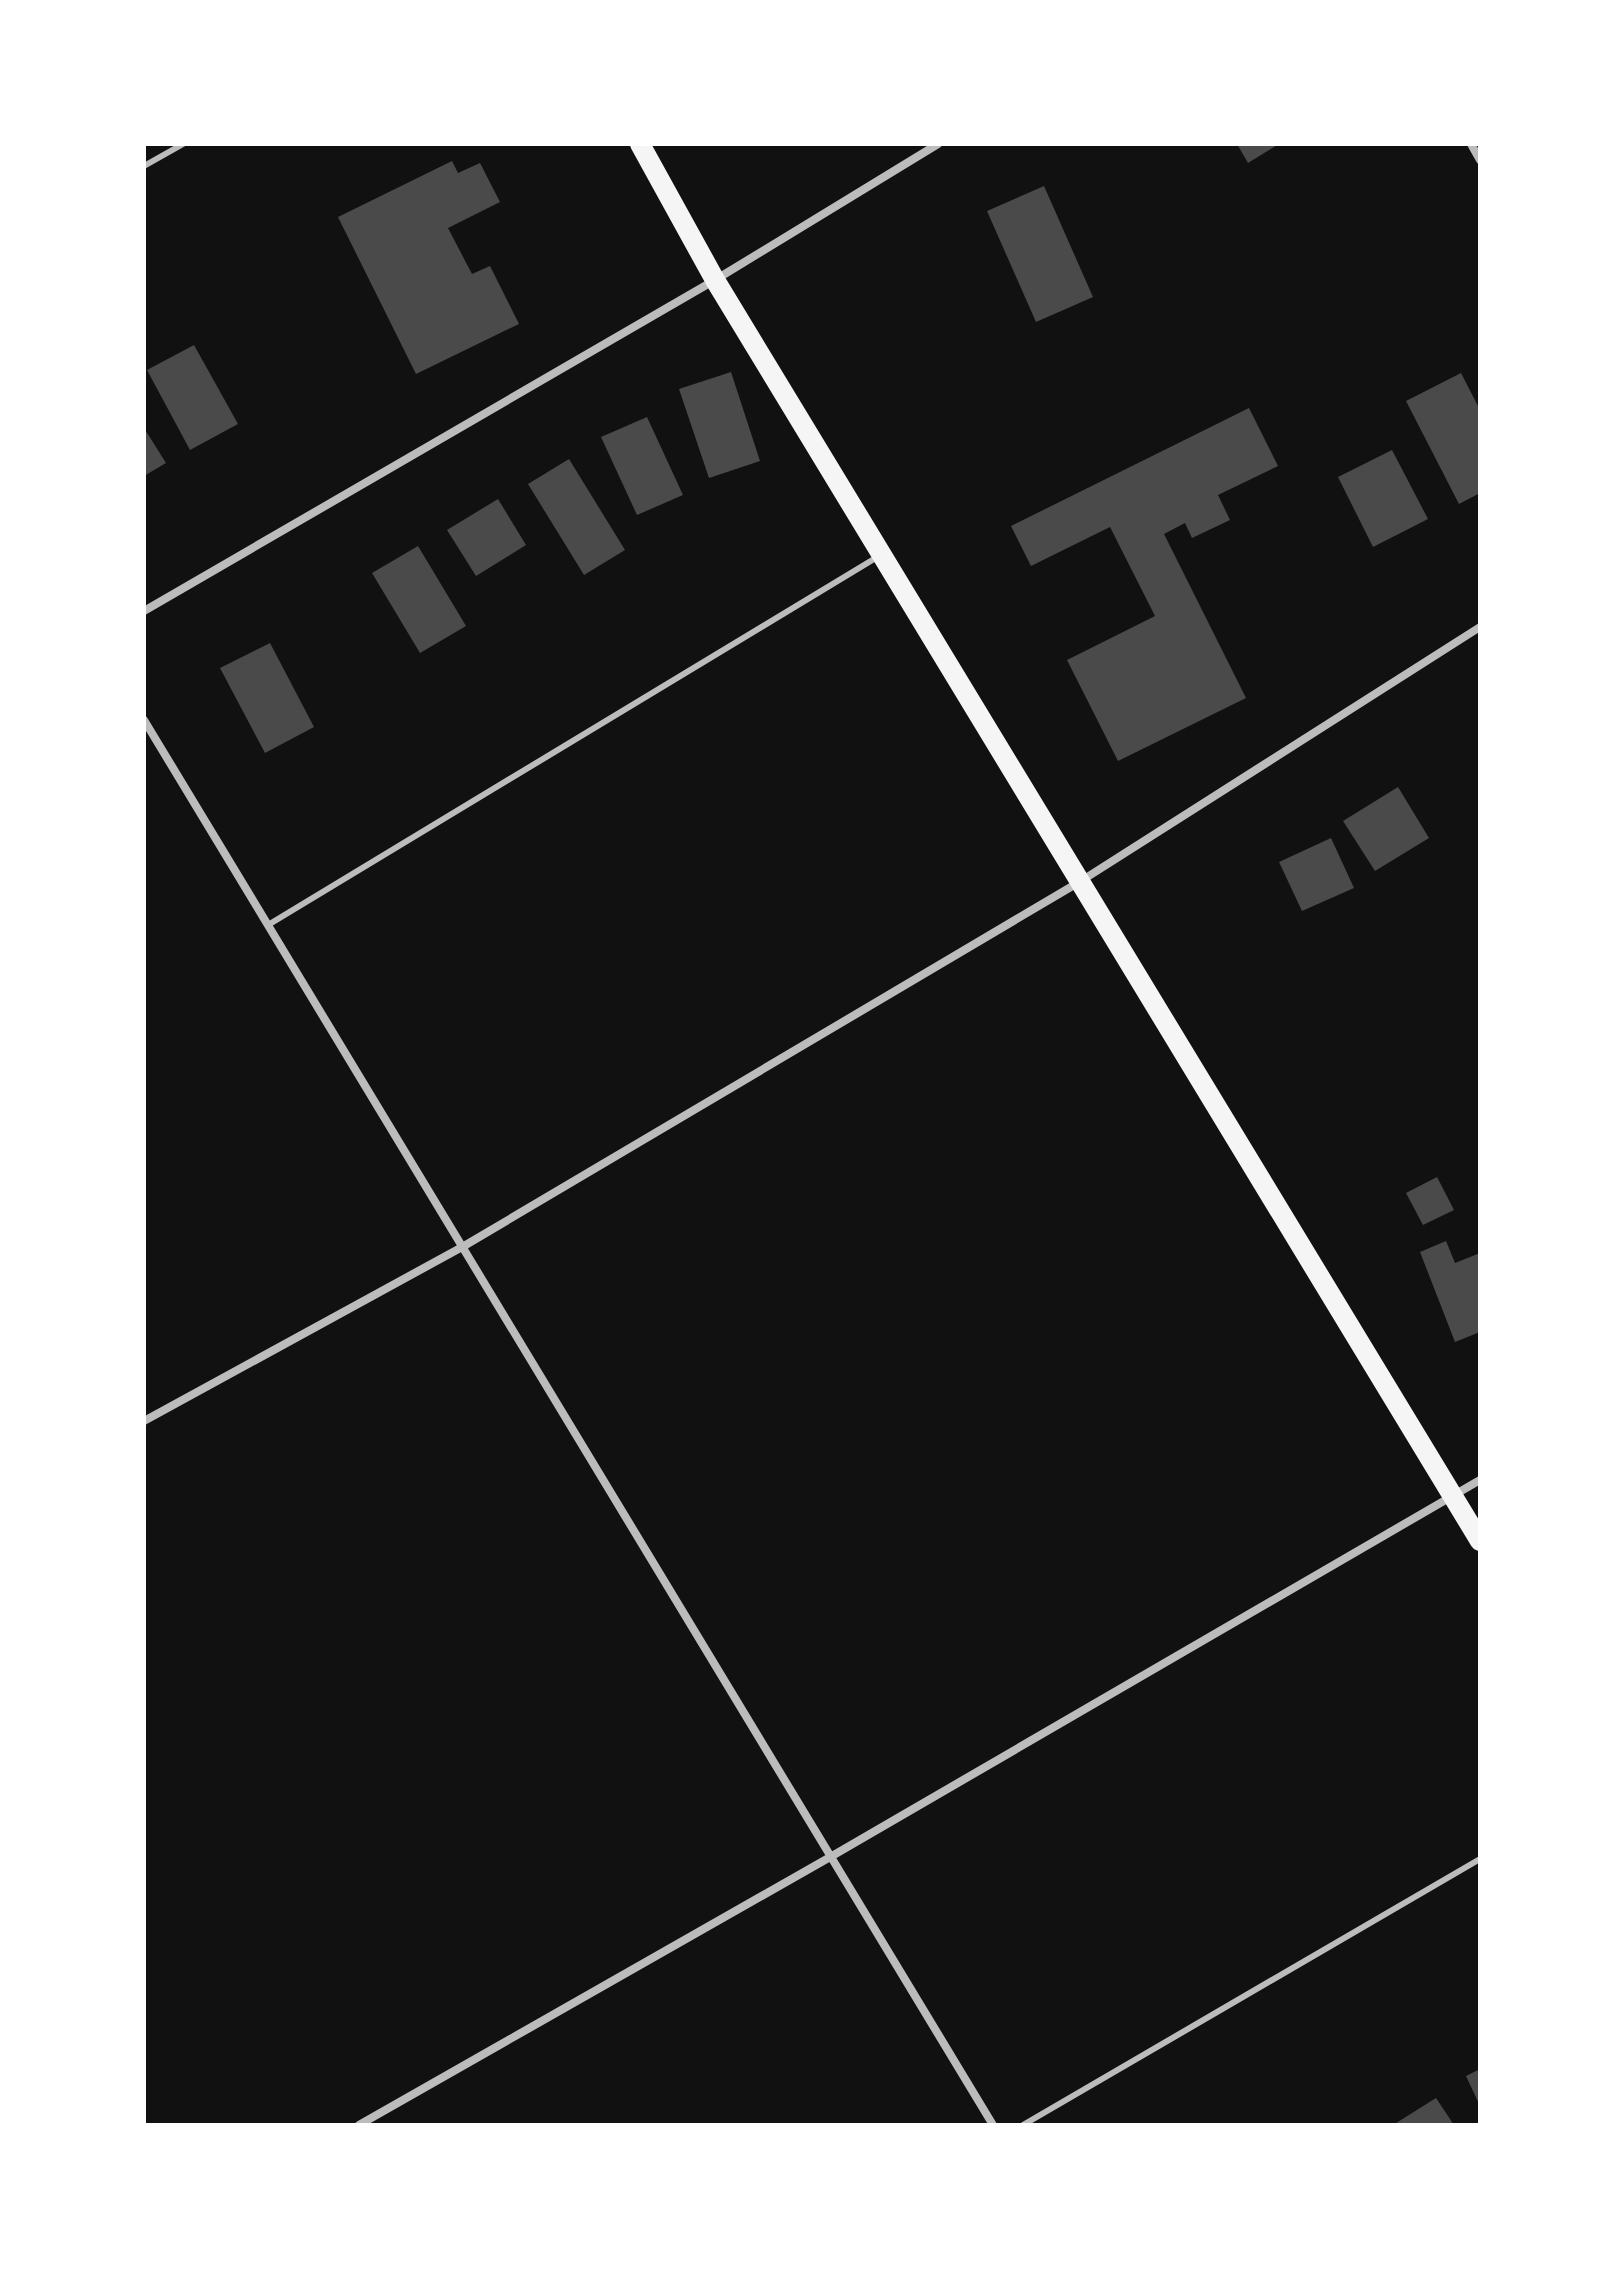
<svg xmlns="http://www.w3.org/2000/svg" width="1624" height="2269" font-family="'Archivo Narrow',sans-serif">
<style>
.building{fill:#4a4a4a}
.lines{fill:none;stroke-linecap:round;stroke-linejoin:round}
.service{stroke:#bcbcbc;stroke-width:6}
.minor{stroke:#bcbcbc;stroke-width:8}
.primary{stroke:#f5f5f5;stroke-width:20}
</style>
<rect width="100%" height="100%" fill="#111"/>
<path class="building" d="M1237,144H1279L1248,163Z
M452,161L458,173L480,163L500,202L448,228L472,274L490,266L519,324L416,374L338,217Z
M1044,186L1093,297L1036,322L987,211Z
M194,345L238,424L190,450L147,370Z
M731,372L760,461L709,478L679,389Z
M1461,373L1480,410V493L1459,504L1406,401Z
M1249,408L1278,466L1218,495L1230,520L1192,538L1185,523L1164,534L1246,698L1118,761L1067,660L1155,616L1110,527L1031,566L1011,526Z
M647,417L683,495L637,515L601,437Z
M144,428L166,463L144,476Z
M1392,450L1428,519L1373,547L1338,477Z
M569,459L625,550L584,575L528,484Z
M498,499L526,545L476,576L447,530Z
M418,546L466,626L420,653L372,573Z
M270,643L314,727L265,753L220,668Z
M1398,787L1429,838L1375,871L1343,821Z
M1331,838L1354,888L1302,911L1279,862Z
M1437,1177L1454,1210L1423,1225L1406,1193Z
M1446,1241L1455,1263L1480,1253V1332L1455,1342L1420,1252Z
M1480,2069V2106L1466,2076Z
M1436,2098L1454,2125H1393Z"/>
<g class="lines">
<path class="service" d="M144,166L183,144
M268,925L879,556
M1023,2125L1480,1859"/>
<path class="minor" d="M1471,144L1480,160
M144,611L715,280L938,144
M144,720L993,2125
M144,1421L464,1246L1081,881L1480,627
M359,2125L832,1856L1480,1480"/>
<path class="primary" d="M640,144L715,280L1480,1541"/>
</g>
<rect width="1624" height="2269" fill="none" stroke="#ffffff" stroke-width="292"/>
</svg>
